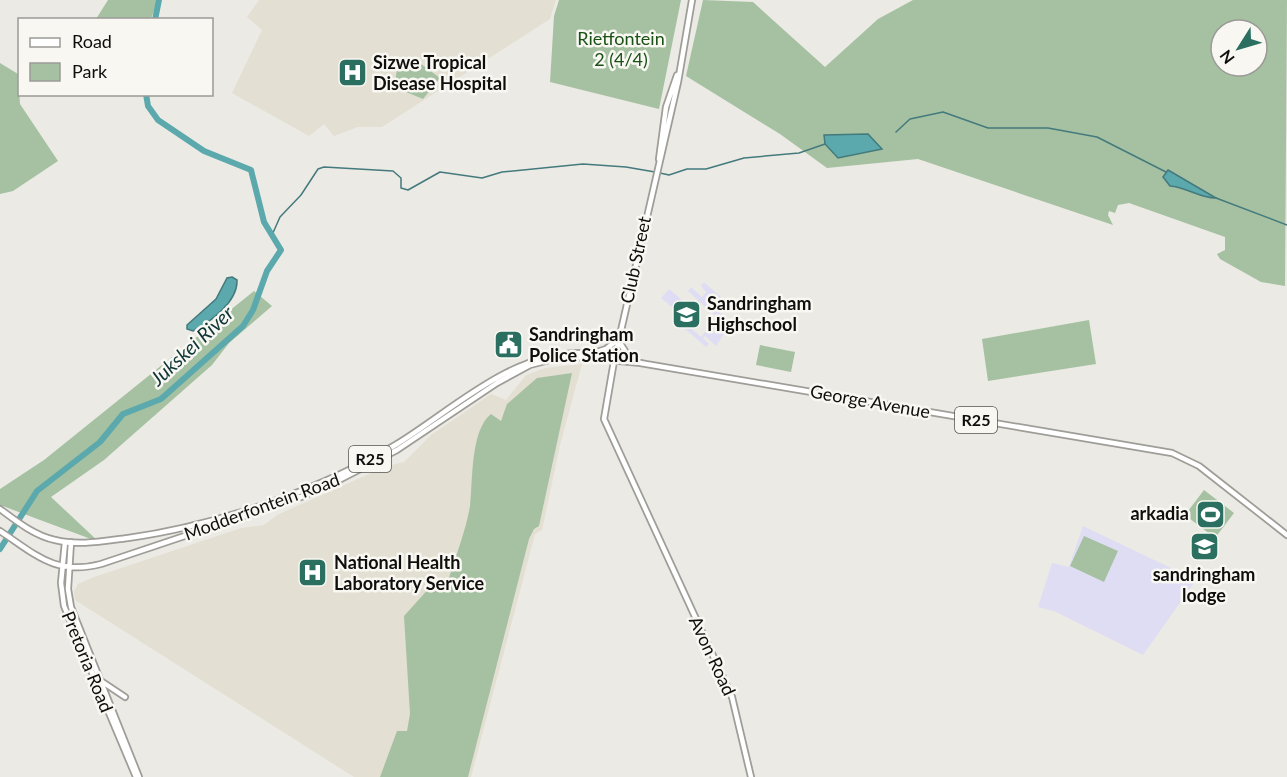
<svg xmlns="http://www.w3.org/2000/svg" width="1287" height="777" font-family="Lato,sans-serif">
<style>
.built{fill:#e3dfd3}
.education{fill:#dfddf3;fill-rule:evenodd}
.green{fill:#a5c1a2;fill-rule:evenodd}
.water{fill:#5ba9ad;stroke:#447a7d;stroke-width:1.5}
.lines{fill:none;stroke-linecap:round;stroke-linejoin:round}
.stream{stroke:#447a7d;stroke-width:1.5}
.river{stroke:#5ba9ad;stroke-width:6}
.major-casing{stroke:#9e9d98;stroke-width:8}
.major{stroke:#fff;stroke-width:4.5}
.labels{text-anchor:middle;stroke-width:5;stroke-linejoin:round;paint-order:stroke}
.shield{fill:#f8f7f2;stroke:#555452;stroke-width:1.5}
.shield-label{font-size:16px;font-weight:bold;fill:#0f0e0d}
.park-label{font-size:18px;fill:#195116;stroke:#f8f7f2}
.poi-label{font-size:18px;font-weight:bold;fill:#0f0e0d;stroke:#f8f7f2;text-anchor:start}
.street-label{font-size:18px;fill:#0f0e0d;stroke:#f8f7f2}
.water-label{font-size:20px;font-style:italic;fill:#0e3537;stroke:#f8f7f2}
</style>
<rect width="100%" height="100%" fill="#ebeae4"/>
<path class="built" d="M259,0H556L550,19L382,127H358L334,136L324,124L309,136L232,93L262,30L247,17Z
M582,364L560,445L542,530L535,534L471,777H354L75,600L74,591L78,584L94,577L241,528L264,525L277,515L387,466L404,462L431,435L491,394L506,400L526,375L545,368Z"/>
<path class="education" d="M704,282L723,299L713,306L728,320L725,323L720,319L717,322L726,330L716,346L705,336L703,338L709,344L706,347L676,321L683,316L661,298L669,289L691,308L698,300L688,291L691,287L702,297L706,292L701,286ZM700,302L718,318L701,337L683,322Z
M1083,526L1196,580L1143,655L1054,611L1038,607L1052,563L1069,567Z"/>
<path class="green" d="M108,0H158L151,19H96Z
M559,0H681L659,109L550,82L554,16Z
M703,0L753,2L825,67L878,19L913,0H1287L1285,286L1261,282L1220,259L1217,254L1225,250V237L1129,203L1118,205L1115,213L1109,211L1108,215L1113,225L918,159L827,168L780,134L686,76ZM1221,30H1257V66H1221Z
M399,58L417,61L440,78L423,99L394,87Z
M0,63L18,74L20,104L58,161L13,191L0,194Z
M254,291L272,306L229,343L212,365L104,460L51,497L99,542L0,505V489L44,460Z
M1089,320L1096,364L988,381L982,339Z
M760,345L795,352L791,372L756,365Z
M572,373L539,526L534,529L529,539L468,777H380L397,731H407L410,714L404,616L432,585L449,578C456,555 466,530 470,506C473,481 470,431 491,414L501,421L507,404L537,378Z
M1204,490L1234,513L1215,538L1185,515Z
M1084,536L1118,551L1104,582L1070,566Z"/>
<path class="water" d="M868,134L882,149L838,158L825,144L824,135Z
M1168,170L1216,198C1202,199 1186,187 1170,186L1163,177Z
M232,277L237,280C238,302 210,322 193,331L187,329V325L216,299L227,278Z"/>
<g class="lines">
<path class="stream" d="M896,132L910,119L943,112L988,128H1048L1097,137L1166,172
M660,173L669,175L687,169H706L744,158L799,153L825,144
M1216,198L1287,225
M272,235L280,217L301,195L318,169L324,167L393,171L401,178V188L408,190L440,172L482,178L502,172L583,164L626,167L655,172"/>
<path class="river" d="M155,20L159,0
M0,549L37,491L100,442L123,414L161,399L243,326L253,310L267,271L281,250L264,222L251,170L204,151L158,120L148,106L146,94"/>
<defs>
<path id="major" d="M692,0L678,82L614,361L604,419L732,697L751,777
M659,159L666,107L677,75
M620,343L630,359
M594,353L606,349L620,338
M0,509C16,521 35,536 55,540C79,546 103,541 128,538C214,526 322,490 397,444C454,409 510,353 581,353L1172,453L1199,466L1287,535
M0,531C35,554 55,576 101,564L301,497L341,479L397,450L497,383L530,365L565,356L641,363
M65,542L61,583L64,606L136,777
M71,542L68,589L71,607L139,777
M101,681L125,697"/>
</defs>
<use href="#major" class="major-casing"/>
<use href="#major" class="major"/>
</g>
<defs>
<symbol id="hospital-square" viewBox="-11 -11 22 22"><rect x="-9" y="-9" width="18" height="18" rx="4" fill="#2b6f61" stroke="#f8f7f2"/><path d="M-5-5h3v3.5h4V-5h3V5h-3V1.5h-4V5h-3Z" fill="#fff"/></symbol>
<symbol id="school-square" viewBox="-11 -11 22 22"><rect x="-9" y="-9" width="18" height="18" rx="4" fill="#2b6f61" stroke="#f8f7f2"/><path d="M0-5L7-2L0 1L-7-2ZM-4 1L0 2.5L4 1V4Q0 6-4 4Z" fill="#fff"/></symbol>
<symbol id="civic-square" viewBox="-11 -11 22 22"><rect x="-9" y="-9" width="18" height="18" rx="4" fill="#2b6f61" stroke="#f8f7f2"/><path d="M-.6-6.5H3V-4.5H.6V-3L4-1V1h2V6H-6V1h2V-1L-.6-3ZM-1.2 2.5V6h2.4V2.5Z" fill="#fff"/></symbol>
<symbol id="stadium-square" viewBox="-11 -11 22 22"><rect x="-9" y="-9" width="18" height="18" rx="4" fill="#2b6f61" stroke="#f8f7f2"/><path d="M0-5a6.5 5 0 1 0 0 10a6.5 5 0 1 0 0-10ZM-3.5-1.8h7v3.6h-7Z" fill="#fff"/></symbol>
</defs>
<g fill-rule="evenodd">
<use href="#hospital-square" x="336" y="56" width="33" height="33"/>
<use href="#school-square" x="670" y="298" width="33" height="33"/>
<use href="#civic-square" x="492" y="328" width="33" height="33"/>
<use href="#stadium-square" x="1194" y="498" width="33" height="33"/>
<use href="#school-square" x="1188" y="530" width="33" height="33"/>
<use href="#hospital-square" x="296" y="556" width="33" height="33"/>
</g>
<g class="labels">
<g class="shield">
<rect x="955" y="407" width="42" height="26" rx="4.5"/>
<rect x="349" y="446" width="42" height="26" rx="4.5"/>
</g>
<g class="shield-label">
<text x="976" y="426">R25</text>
<text x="370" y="465">R25</text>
</g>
<g class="park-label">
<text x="621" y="45">Rietfontein<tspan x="621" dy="21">2 (4/4)</tspan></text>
</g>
<g class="poi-label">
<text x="373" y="69">Sizwe Tropical<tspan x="373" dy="21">Disease Hospital</tspan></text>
<text x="707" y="310">Sandringham<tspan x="707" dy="21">Highschool</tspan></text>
<text x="529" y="341">Sandringham<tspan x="529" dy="21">Police Station</tspan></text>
<text x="1189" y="520" text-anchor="end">arkadia</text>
<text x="334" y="569">National Health<tspan x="334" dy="21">Laboratory Service</tspan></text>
<text x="1204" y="581" text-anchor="middle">sandringham<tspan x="1204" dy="21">lodge</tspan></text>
</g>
<g class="street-label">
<text transform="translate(636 260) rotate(-78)" y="6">Club Street</text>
<text transform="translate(870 402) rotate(10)" y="6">George Avenue</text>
<text transform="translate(262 507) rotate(-20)" y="6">Modderfontein Road</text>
<text transform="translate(712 656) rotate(65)" y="6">Avon Road</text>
<text transform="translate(87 662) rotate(68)" y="6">Pretoria Road</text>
</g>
<g class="water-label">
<text transform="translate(192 346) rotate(-43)" y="7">Jukskei River</text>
</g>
</g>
<rect x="18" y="18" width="195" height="78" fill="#f8f7f2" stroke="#9b9a96" stroke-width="1.5"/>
<rect x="30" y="38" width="30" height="9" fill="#ffffff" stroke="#9b9a96" stroke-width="1.5"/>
<text x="72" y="48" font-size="18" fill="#0f0e0d">Road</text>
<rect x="30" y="63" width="30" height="18" fill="#a5c1a2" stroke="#9b9a96" stroke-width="1.5"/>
<text x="72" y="78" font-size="18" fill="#0f0e0d">Park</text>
<g transform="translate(1239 48) rotate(233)"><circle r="28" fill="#f8f7f2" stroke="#9b9a96" stroke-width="1.5"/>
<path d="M0-4.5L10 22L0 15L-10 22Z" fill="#2b6f61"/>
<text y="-9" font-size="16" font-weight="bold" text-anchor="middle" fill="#0f0e0d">N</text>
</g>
</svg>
